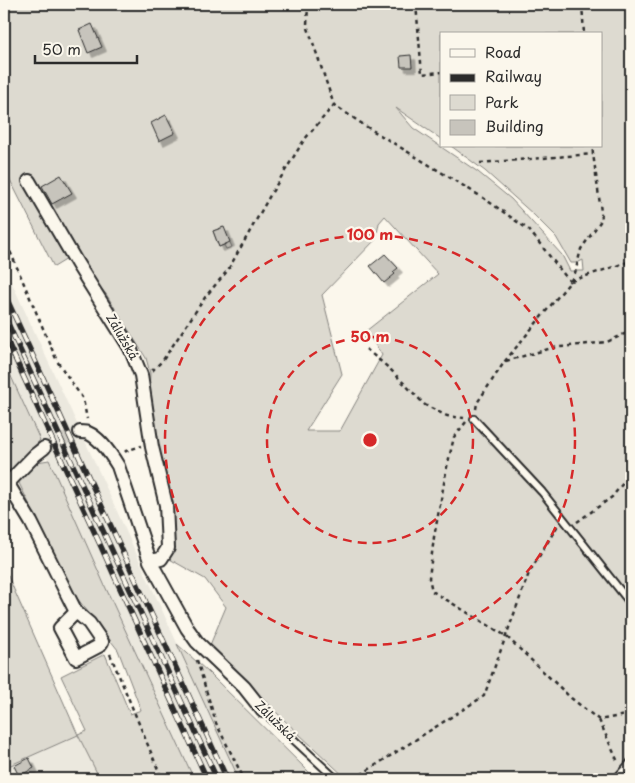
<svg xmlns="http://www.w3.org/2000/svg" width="635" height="783" font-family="'Playpen Sans',sans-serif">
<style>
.built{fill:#ebe8de}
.green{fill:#dddad0;stroke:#84827e;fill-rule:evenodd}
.building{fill:#c7c4bc;stroke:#2b2b2b;filter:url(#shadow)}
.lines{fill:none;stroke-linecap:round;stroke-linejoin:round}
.minor-tunnel{stroke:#d1cec5;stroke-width:12;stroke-dasharray:12 6;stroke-linecap:butt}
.service-casing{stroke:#2b2b2b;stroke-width:10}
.minor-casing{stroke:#2b2b2b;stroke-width:16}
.path{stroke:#2b2b2b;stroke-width:2.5;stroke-dasharray:4 4;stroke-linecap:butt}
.service{stroke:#fbf7ec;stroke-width:6}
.minor{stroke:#fbf7ec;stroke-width:12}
.rail-casing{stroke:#2b2b2b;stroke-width:5.5}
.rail{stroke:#fbf7ec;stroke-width:4;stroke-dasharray:11;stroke-linecap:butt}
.ring{fill:none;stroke:#d62828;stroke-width:2.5;stroke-dasharray:9 6}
.labels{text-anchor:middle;stroke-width:4.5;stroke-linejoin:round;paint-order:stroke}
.street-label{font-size:12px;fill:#2b2b2b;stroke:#fbf7ec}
.centre{fill:#d62828;stroke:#fbf7ec;stroke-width:2.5}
.ring-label{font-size:15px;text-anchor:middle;font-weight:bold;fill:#d62828;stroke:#fbf7ec;stroke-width:4.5;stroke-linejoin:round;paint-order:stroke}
</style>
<defs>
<filter id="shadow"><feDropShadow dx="4.5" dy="4.5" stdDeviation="0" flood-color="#0004"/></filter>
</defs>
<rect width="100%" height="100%" fill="#fbf7ec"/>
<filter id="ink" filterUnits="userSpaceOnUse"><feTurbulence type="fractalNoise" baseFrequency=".02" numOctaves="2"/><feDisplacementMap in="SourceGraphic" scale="10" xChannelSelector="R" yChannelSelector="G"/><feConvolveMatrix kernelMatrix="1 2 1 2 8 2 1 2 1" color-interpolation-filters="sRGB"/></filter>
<g filter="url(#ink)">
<path class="built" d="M4,266L85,441L239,779H194L104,584L4,361Z
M78,735L100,779H4V768Z"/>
<path class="green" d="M4,4H631V116L629,127L631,142V779H347L283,719L210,645L226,607L205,579L166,557L149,392L150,373L146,358L106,294L72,256L54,267L4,168ZM441,34H601V146H451L485,171L534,215L556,237L571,263H577L583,260L584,271H570L562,255L511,199L478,172L413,128L396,108L441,139ZM385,216L438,274L366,331L382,355L340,431H306L342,374L322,295L376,239L379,223ZM223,227L232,247L226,249L224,245L219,247L213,231Z
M4,361L40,440L4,480Z
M49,460L104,584L194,779H100L78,735L4,768V567L78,735L87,731L61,676L105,654L130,714L141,710L118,650L73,593L18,481L37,462Z
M177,644L208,672L316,779H239Z"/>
<path class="building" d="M92,24L102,47L88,53L79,30Z
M411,55L412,67H401L400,56Z
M166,115L175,133L159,141L151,123Z
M61,175L72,193L52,204L42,186Z
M224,227L230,242L219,247L213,231Z
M385,254L398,268L393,272L395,274L384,283L370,266Z
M29,758L34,768L19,776L14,766Z"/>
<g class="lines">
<path class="minor-tunnel" d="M44,448L80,432"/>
<defs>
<path id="service" d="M474,419L542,492L631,604
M263,711L336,779
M616,779L631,762"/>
<path id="minor" d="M29,181L78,265L130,348L141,375L152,447L166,505L168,548L161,559L150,561
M80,432C83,432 86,432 88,433C100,438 112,456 118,466L150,561L187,628L197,642L244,687L263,711
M8,484L31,522L76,612L60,628L76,658L99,646L102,642L89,623L76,612
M4,487L35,455L44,448"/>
</defs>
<use href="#service" class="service-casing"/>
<use href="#minor" class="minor-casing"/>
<path class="path" d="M308,4L307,25L334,105L367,127L485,199L529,230L570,282
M416,4L422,74L441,72
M582,4L584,34
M480,163L593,154
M4,237L57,361L83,399L87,419
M571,281L631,261
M366,349L390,369L425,405L447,416L464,418
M506,361L552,348L607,342L631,331
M152,371L163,360L206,296L228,270L272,192L304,140L334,105
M476,409L477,403L505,361L570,282L575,273L581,249L602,219L592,146
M466,422L454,437L447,467L434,537L429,578L432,591L506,636L571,698L599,720L631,714
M125,452L126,451L141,446
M577,522L612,497L631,473
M110,654L162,779
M197,660L216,723L244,779
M599,720L618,762
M354,779L484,696L529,573L558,525"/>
<use href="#service" class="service"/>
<use href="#minor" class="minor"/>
<defs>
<path id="rail" d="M4,293L227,779
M4,315L217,779
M4,334L207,779"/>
</defs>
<use href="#rail" class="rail-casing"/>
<use href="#rail" class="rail"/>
</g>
</g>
<g class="ring">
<circle cx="370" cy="440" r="103"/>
<circle cx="370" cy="440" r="205"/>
</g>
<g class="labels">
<g class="street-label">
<text transform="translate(122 337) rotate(60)" y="4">Zálužská</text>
<text transform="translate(275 721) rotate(45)" y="4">Zálužská</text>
</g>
</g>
<circle cx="370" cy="440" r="8" class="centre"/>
<g class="ring-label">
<text x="370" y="240">100 m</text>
<text x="370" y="342">50 m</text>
</g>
<rect width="635" height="783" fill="none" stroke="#fbf7ec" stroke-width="20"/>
<rect x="10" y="10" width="615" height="763" fill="none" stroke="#2b2b2b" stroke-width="2" filter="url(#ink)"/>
<rect x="440" y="32" width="162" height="115" fill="#fbf7ec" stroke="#a8a59f"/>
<rect x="450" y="49" width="25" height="8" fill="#fbf7ec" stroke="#a8a59f"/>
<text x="485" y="58" font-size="15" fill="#2b2b2b">Road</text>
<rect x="450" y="74" width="25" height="8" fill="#2b2b2b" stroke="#a8a59f"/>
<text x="485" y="82" font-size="15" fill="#2b2b2b">Railway</text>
<rect x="450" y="95" width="25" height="15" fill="#dddad0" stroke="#a8a59f"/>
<text x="485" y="108" font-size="15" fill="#2b2b2b">Park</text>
<rect x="450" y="120" width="25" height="15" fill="#c7c4bc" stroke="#a8a59f"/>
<text x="485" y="132" font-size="15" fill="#2b2b2b">Building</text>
<path d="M35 55v8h102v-8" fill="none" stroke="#2b2b2b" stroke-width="2.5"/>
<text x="42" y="55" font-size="15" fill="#2b2b2b" stroke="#fbf7ec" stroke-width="4" paint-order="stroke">50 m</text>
</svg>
